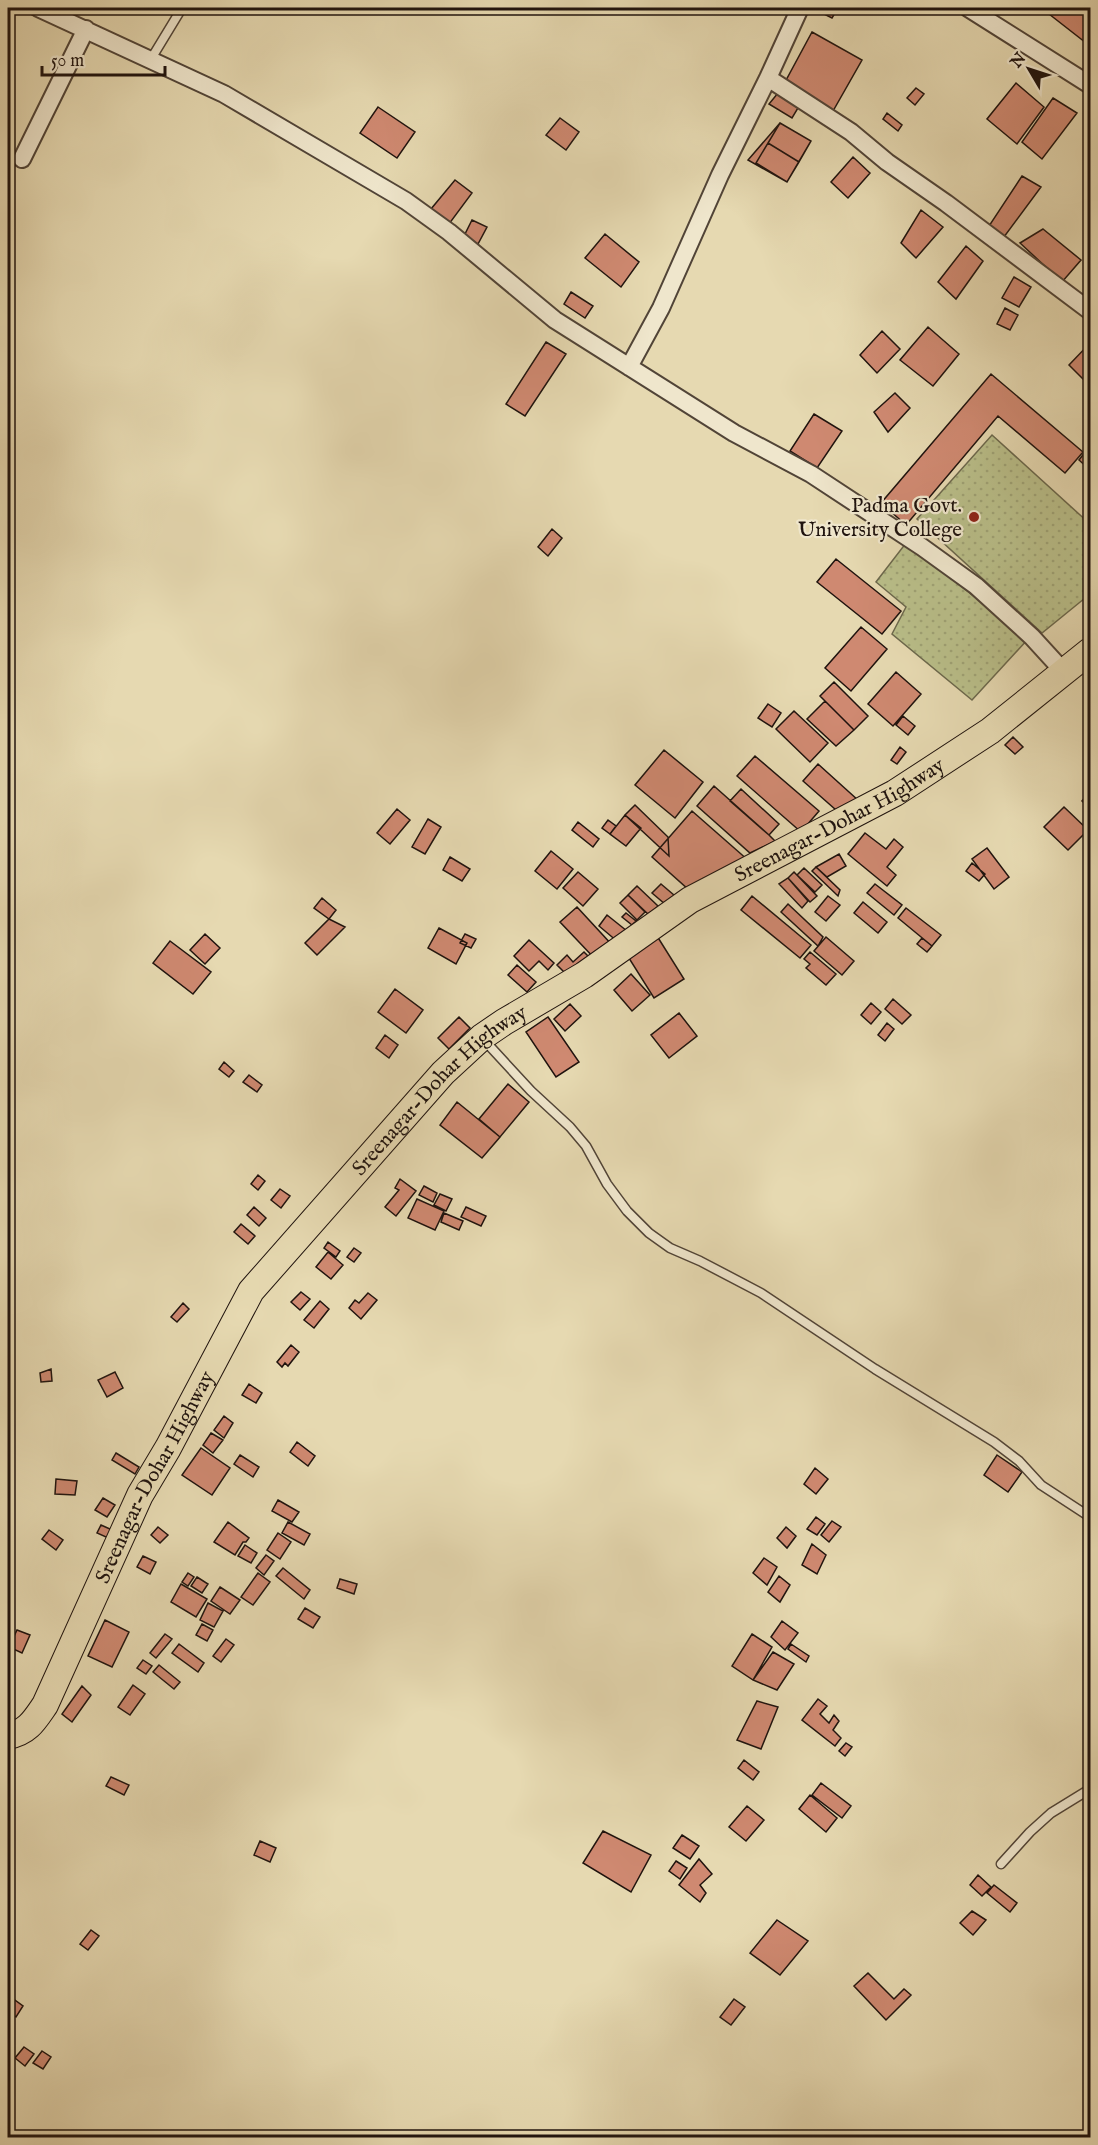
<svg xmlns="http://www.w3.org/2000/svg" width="1098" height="2145" font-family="'IM FELL English',serif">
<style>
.park{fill:url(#park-dots);stroke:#6c684c;stroke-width:1.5}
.building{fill:#cf8971;stroke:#1f130e;stroke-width:1.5}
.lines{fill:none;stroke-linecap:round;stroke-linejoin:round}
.service-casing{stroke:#514437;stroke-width:11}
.minor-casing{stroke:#514437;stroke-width:20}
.primary-casing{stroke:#1f130e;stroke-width:28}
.service{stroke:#efe6cc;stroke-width:8}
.minor{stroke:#efe6cc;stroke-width:16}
.primary{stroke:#e6d9b1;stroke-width:26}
.poi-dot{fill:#8f2418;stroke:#efe6cc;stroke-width:2}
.labels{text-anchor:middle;stroke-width:4.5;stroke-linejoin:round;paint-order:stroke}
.poi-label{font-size:21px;fill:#1f130e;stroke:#efe6cc;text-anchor:end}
.street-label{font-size:21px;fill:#1f130e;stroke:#efe6cc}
</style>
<defs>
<pattern id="park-dots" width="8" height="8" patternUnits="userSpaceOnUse" patternTransform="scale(1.5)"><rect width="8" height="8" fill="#b9be89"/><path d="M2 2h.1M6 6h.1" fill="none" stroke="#9fa275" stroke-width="1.8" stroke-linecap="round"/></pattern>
</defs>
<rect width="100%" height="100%" fill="#e6d9b1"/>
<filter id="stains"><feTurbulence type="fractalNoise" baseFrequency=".00333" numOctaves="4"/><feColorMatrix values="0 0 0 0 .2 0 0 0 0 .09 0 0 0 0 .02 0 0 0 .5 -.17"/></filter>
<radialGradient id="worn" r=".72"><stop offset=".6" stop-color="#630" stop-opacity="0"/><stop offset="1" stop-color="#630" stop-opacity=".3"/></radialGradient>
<path class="park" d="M992,435L1090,524V594L1042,633L917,519Z
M906,543L1028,639L972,700L892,634L906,607L876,582Z"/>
<path class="building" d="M812,8H838L832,18Z
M1055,8H1090V46L1049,14Z
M812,32L862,60L833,111L784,84Z
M1016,83L1044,107L1017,144L987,119Z
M916,88L924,94L915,105L907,98Z
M778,93L798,108L792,118L769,104Z
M1053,98L1077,113L1042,159L1022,142Z
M378,107L415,132L397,158L360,133Z
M887,113L902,125L898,131L883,119Z
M560,118L579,132L566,150L546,135Z
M780,123L811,141L799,162L768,143Z
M780,123L811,141L787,182L748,160Z
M768,143L799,162L787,182L756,163Z
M853,157L870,173L848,198L831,182Z
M1022,176L1041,187L1001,241L987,229Z
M455,180L472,193L449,224L431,209Z
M921,210L943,227L916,258L901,243Z
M472,220L487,227L478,244L464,236Z
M1043,229L1081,260L1062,282L1020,243Z
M605,234L639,262L621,287L585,258Z
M966,246L983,261L956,299L938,282Z
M1014,277L1031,287L1019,307L1002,298Z
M571,292L593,306L585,318L564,304Z
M1005,308L1018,315L1010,330L997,324Z
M928,327L959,354L933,386L900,360Z
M882,331L900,349L877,373L860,355Z
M546,342L566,354L525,416L506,404Z
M1090,343V383L1089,385L1069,365Z
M991,374L1083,452L1065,473L998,416L906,525L881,503Z
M895,393L910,408L888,432L874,412Z
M814,414L842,431L817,468L790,451Z
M1090,446V470L1079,460Z
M552,529L562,538L548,556L538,547Z
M836,559L901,611L882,634L817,582Z
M861,627L887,649L851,691L825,668Z
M896,672L921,694L893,726L868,704Z
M834,682L868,716L854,730L820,696Z
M825,701L854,730L836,746L807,719Z
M768,704L781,713L772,727L758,718Z
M794,711L828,743L810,762L776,729Z
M903,716L915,726L908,735L896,725Z
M1013,737L1023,747L1015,754L1005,745Z
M900,747L906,752L897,764L891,760Z
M664,750L703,782L675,818L635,785Z
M755,756L819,811L801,832L737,776Z
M818,764L859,801L844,817L803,781Z
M714,786L769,835L775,841L750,853L697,806Z
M741,789L779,824L769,835L730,801Z
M1090,791V809L1082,801Z
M635,805L668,837L669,856L625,815Z
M1064,807L1088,830L1068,850L1044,827Z
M397,809L410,820L390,844L377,833Z
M692,811L749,861L688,889L652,857Z
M625,815L641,828L626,846L610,834Z
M428,819L441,827L425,854L412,847Z
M608,820L616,826L610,834L602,828Z
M578,822L599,839L593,847L572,830Z
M865,833L886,849L894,839L903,847L887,867L896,875L887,886L848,854Z
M987,848L1009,877L994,889L972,859Z
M551,851L573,869L557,889L535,871Z
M839,854L846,866L827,877L816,867Z
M450,857L470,869L462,881L443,870Z
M972,863L985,874L979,881L966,871Z
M816,867L840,890L838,896L812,871Z
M804,868L822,885L815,892L797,875Z
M578,872L598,889L583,906L563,888Z
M794,872L817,896L810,902L788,878Z
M788,878L808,901L802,908L779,884Z
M661,884L681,901L672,910L652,893Z
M875,884L902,905L894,915L867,893Z
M637,886L658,906L649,915L628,895Z
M628,895L645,912L637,920L620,903Z
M752,896L811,945L800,958L741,910Z
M828,896L840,905L826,921L815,912Z
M322,898L336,910L329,919L314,908Z
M863,902L887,922L878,933L854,913Z
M788,904L823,937L818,946L781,912Z
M577,907L613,946L597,961L560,922Z
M906,908L941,935L932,946L898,918Z
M626,913L636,921L632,925L622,917Z
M607,915L627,931L618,942L599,926Z
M329,919L345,927L317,955L305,943Z
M439,928L467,943L456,964L428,948Z
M205,934L220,948L205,964L190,950Z
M465,934L476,939L471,948L460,943Z
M657,936L684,979L654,998L627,955Z
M826,937L854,961L842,975L814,951Z
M922,938L932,946L927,952L917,944Z
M529,940L554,963L548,970L539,961L529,971L514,956Z
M170,941L211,972L193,994L153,963Z
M584,952L591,959L571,979L557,965L567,955L573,962Z
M810,952L836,974L826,985L806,968L810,964L804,959Z
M517,965L536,982L527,992L508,975Z
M631,974L650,995L632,1011L614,990Z
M395,989L423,1010L406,1033L378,1012Z
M893,999L911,1015L902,1024L885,1009Z
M871,1003L881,1012L871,1024L861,1015Z
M570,1004L581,1016L565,1031L554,1019Z
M679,1013L697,1036L669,1058L651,1035Z
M459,1017L470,1028L449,1049L438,1038Z
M548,1017L579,1062L556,1077L526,1032Z
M887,1023L894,1029L885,1041L878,1035Z
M385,1035L398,1045L389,1058L376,1048Z
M224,1062L234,1071L229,1077L219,1069Z
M249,1075L262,1085L257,1092L243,1082Z
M508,1084L529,1102L500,1137L479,1119Z
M457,1102L500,1137L482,1158L440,1125Z
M258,1175L265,1181L258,1190L251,1184Z
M400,1179L416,1191L396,1216L385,1207L399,1190L395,1188Z
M424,1186L437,1193L433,1202L419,1195Z
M280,1189L290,1196L281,1208L271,1200Z
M440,1194L452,1199L446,1211L434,1205Z
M417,1199L444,1211L435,1230L408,1218Z
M254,1207L266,1218L259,1226L247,1215Z
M466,1207L486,1216L481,1226L461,1217Z
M444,1213L463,1221L459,1230L441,1222Z
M241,1224L255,1236L248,1244L234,1232Z
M328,1242L340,1251L336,1257L324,1248Z
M354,1248L361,1253L354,1262L347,1257Z
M328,1252L343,1265L331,1279L316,1267Z
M301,1292L310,1299L300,1310L291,1302Z
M368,1293L377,1300L361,1319L349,1308L355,1300L359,1303Z
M320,1301L329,1309L314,1328L304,1320Z
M183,1303L189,1309L177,1322L171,1317Z
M291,1345L299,1352L288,1366L285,1363L282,1367L277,1362Z
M51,1369L52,1381L41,1382L40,1373Z
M115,1372L123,1388L107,1397L98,1380Z
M249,1384L262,1393L256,1403L242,1395Z
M224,1416L233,1423L224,1438L214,1430Z
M211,1433L223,1440L213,1453L203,1445Z
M297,1442L315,1456L308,1466L290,1452Z
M201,1448L230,1468L212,1495L182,1475Z
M116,1453L139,1467L135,1474L112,1460Z
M240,1455L259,1467L253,1477L234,1464Z
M997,1455L1022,1472L1008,1492L984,1475Z
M815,1468L828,1479L816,1494L804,1484Z
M56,1479L77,1481L75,1495L55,1494Z
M103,1498L115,1505L107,1517L95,1510Z
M278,1500L299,1512L292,1522L272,1511Z
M816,1517L825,1524L817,1535L807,1529Z
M832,1521L841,1527L829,1542L821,1535Z
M228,1522L249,1538L246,1542H243L235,1555L214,1542Z
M288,1522L310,1534L304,1545L282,1533Z
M101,1525L119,1533L115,1541L97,1533Z
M158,1527L168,1535L160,1543L151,1535Z
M786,1527L796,1536L787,1548L777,1538Z
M49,1530L63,1540L56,1550L42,1539Z
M278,1533L291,1542L280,1559L267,1550Z
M812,1544L826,1555L817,1574L802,1565Z
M245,1545L257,1553L251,1563L238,1556Z
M266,1555L274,1561L264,1575L256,1568Z
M143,1556L156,1562L150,1574L137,1567Z
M764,1558L777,1567L767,1585L753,1573Z
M283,1568L310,1590L304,1599L276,1576Z
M188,1573L194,1577L188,1586L182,1582Z
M258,1573L270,1582L253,1605L241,1597Z
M779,1576L790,1585L780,1602L768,1592Z
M197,1577L208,1584L202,1593L191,1586Z
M340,1579L357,1584L354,1594L337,1588Z
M181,1584L207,1599L196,1617L171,1602Z
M220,1587L240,1600L230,1614L211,1601Z
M208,1603L223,1611L214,1627L200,1620Z
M305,1608L320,1617L313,1628L298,1619Z
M105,1620L129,1632L112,1667L88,1656Z
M782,1621L798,1633L785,1650L771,1637Z
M202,1624L213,1630L207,1641L196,1635Z
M17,1630L30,1635L22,1653L9,1647Z
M165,1634L172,1639L156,1658L150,1653Z
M752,1634L772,1647L753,1680L732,1666Z
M226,1639L234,1645L221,1662L213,1656Z
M179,1644L204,1663L198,1672L172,1653Z
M791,1644L809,1656L806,1662L788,1649Z
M773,1652L794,1664L777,1690L753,1680Z
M143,1660L152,1666L146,1674L137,1668Z
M159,1665L180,1682L174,1689L153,1672Z
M133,1685L145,1694L130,1715L118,1707Z
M82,1686L91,1695L72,1722L62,1714Z
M818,1699L827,1706L820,1714L829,1723L834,1715L839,1721L833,1730L841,1738L835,1746L802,1720Z
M757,1701L778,1707L761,1749L737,1740Z
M846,1743L852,1747L845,1756L839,1751Z
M744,1760L759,1772L753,1780L738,1768Z
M111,1777L129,1785L124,1795L106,1786Z
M821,1783L851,1806L842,1818L812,1795Z
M810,1795L837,1818L826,1832L799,1809Z
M747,1806L764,1820L746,1841L729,1827Z
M603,1831L651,1855L631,1892L583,1863Z
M682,1835L699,1846L690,1859L673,1848Z
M260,1841L276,1848L270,1862L254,1855Z
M699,1859L712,1874L700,1885L706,1893L700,1902L679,1885Z
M676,1861L687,1868L680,1879L669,1871Z
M978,1875L991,1887L982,1896L970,1885Z
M994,1885L1017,1903L1010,1912L987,1893Z
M972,1911L986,1920L973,1935L960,1923Z
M777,1920L808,1941L780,1975L750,1953Z
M91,1930L99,1936L88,1950L80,1944Z
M868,1973L894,1999L904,1989L911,1995L886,2020L854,1986Z
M8,1995L23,2006L16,2017L8,2011Z
M734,1999L745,2007L731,2025L720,2017Z
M24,2047L34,2054L25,2066L15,2058Z
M42,2051L51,2057L43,2069L33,2063Z"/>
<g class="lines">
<defs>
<path id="service" d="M151,59L182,8
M484,1040L531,1091L570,1127L586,1146L607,1184L627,1211L649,1233L670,1248L700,1261L761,1293L875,1369L994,1442L1019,1461L1041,1485L1090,1517
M1001,1864L1030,1832L1051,1813L1090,1789"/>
<path id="minor" d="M38,8L224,94L406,201L449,232L555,320L734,433L811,474L922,547L976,586L1032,637L1064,672
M968,8L1090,85
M768,78L851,132L887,162L946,203L1090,311
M22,159L86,29
M629,367L661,308L720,175L768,78L800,8"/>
<g id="primary">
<path id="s1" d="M8,1736C28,1732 34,1721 45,1705L140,1495L168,1448L251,1291L443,1073L482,1037L504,1022L584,975L690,900L895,793L990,731L1090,651"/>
</g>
</defs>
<use href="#service" class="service-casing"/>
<use href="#minor" class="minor-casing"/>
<use href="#primary" class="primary-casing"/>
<use href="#service" class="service"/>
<use href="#minor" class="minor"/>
<use href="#primary" class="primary"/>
</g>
<circle class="poi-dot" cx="974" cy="517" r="6"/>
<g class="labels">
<g class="poi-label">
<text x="962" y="512">Padma Govt.<tspan x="962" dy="24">University College</tspan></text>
</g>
<g class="street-label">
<text dy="7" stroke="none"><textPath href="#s1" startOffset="1275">Sreenagar-Dohar Highway</textPath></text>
<text dy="7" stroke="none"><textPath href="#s1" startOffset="789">Sreenagar-Dohar Highway</textPath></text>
<text dy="7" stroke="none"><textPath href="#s1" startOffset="303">Sreenagar-Dohar Highway</textPath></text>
</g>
</g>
<rect width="1098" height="2145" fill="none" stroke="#e6d9b1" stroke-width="30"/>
<rect x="9" y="9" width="1080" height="2127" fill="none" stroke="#1f130e" stroke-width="3"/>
<rect x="15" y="15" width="1068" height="2115" fill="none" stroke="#1f130e" stroke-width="1.5"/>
<g transform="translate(1029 69) rotate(309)" stroke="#efe6cc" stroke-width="4.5" paint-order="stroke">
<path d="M0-4.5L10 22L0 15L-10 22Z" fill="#1f130e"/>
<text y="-9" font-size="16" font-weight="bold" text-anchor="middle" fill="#1f130e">N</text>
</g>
<path d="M42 66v9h123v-9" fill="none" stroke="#1f130e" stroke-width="3"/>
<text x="51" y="66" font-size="18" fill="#1f130e" stroke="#efe6cc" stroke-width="4.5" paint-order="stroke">50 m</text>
<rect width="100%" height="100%" filter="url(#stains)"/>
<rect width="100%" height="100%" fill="url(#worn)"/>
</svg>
